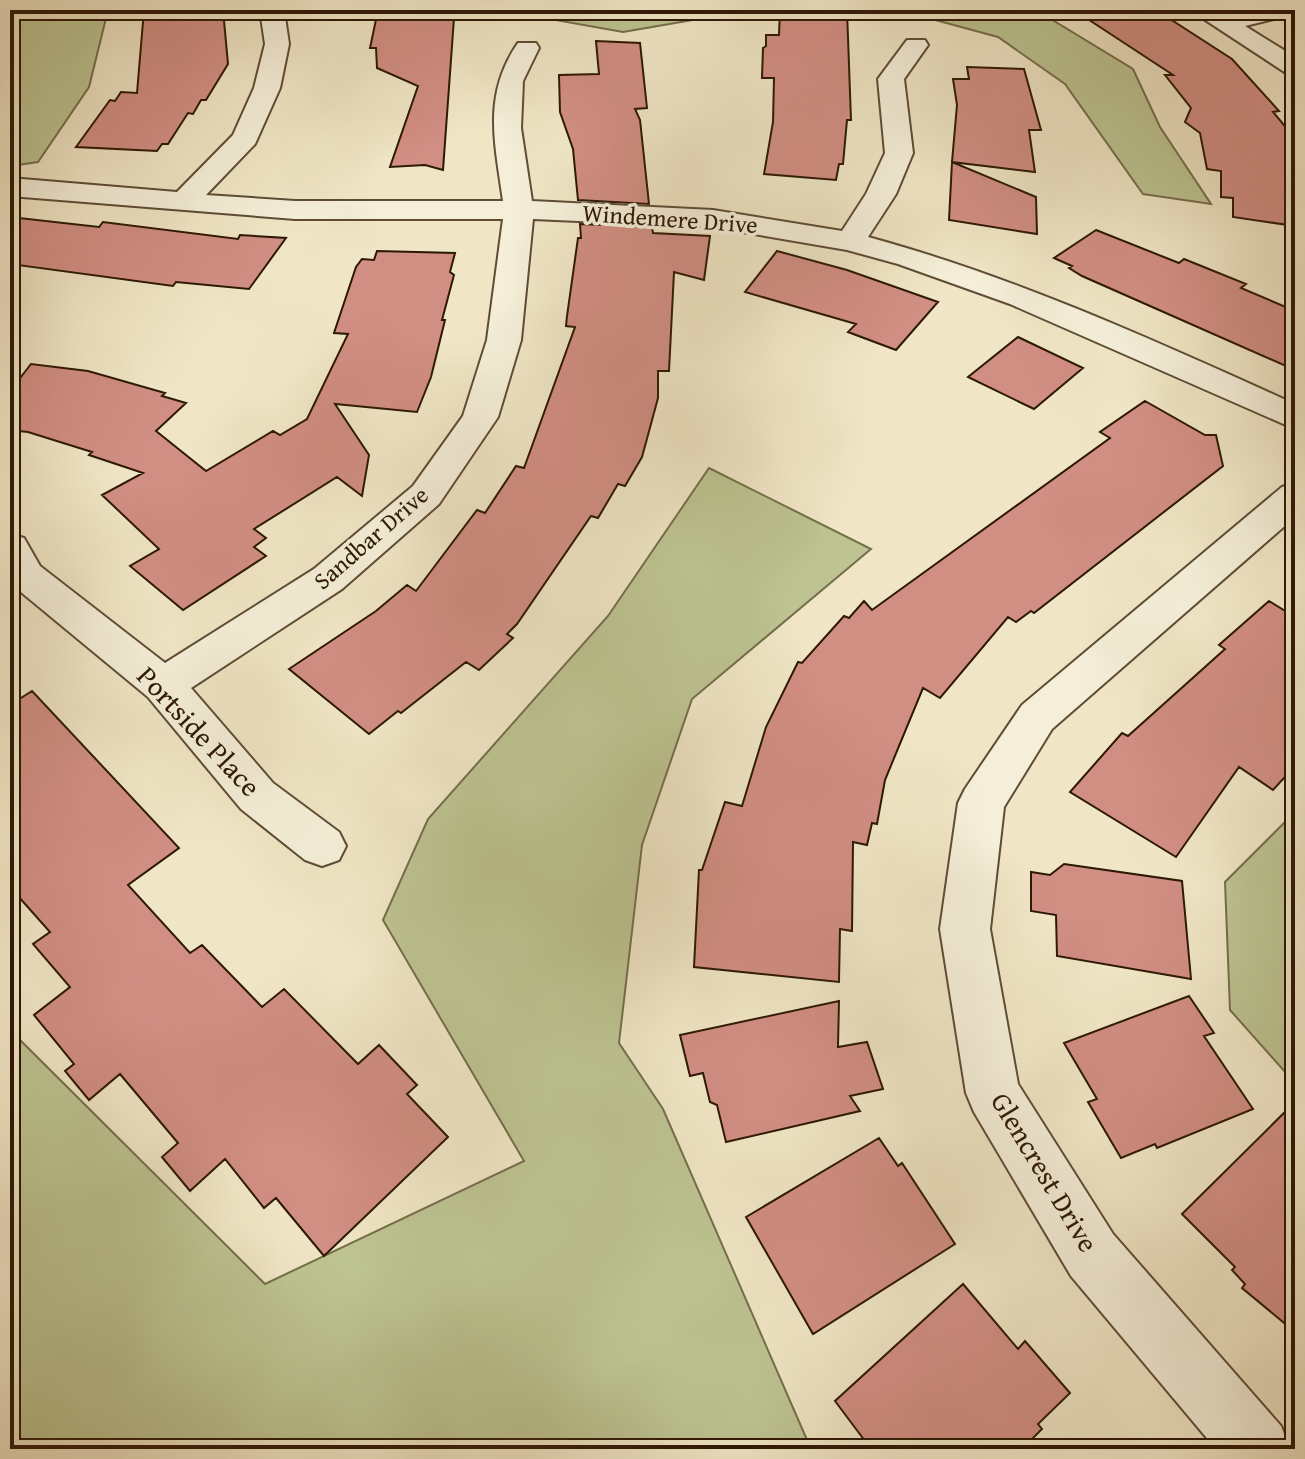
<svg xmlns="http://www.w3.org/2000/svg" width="1305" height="1459" font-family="'Gentium Book Plus',serif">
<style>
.green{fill:#bdc492;stroke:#756e4c;stroke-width:2}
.building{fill:#d18e83;stroke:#2d1805;stroke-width:2}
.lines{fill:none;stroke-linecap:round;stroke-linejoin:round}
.minor-casing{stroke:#5e4c35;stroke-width:4}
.minor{fill:#f5efd9;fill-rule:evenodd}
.labels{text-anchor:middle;stroke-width:7;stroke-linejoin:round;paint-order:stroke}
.far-street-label{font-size:24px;fill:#2d1805;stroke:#f5efd9}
.street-label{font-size:28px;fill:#2d1805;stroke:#f5efd9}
</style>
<rect width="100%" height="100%" fill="#f0e6c5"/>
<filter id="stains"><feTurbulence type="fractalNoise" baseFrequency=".0025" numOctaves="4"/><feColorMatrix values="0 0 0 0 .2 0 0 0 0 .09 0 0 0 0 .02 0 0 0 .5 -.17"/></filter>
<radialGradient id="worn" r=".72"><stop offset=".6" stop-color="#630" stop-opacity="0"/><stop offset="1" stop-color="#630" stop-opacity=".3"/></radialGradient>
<path class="green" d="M10,10H108L89,87L38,162L10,166Z
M499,10H751L623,32Z
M871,10H1036L1133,69L1160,127L1211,204L1143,194L1065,84L998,37L928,18Z
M709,468L871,549L692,699L642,845L619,1043L663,1109L811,1449H10V1030L265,1284L524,1161L383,920L428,819L608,616Z
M1295,812V1083L1230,1010L1225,882Z"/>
<path class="building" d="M144,10H223L228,64L206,100H201L193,114L188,113L168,144H162L157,151L76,147L110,100L115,101L121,92L137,93Z
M378,10H449L448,17L454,18L443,170L425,165L390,167L418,86L377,68L376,48H370Z
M780,10H847L851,120H847L843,164H839L836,180L764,174L773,122L774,78H762L763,48L766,46V35H779Z
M1074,10H1156L1232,59L1279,111L1273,112L1295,138V226L1233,217V198L1221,197V171L1207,169L1200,133L1185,122L1191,108L1165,75H1173Z
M596,41L640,43L647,108L635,109L640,120L649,204L578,200L573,149L560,112L559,75L599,74Z
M967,67L1024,69L1041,130H1029L1035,172L952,162L957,105L953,79H969Z
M952,162L1036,197L1037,234L949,220Z
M10,217L99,227L103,222L238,239L240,235L286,238L249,289L176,282L173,286L10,264Z
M580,224L652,227L653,233L710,236L704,280L674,272L669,371H658V398L642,457L625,486L618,484L598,518L591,516L517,624L507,634L513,638L479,670L466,662L401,713L398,711L369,734L289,669L376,611L407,585L416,591L477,510L485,513L516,466L524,468L575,327L566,326L567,316L578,238H581Z
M1096,230L1179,263L1184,259L1246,284L1241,288L1295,311V370L1082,276L1069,268L1072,266L1054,258Z
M377,251L455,253L450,272L454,275L442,320H445L431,377L417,412L335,404L369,455L362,496L337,477L254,529L266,538L254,547L266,556L183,610L130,566L159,549L102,495L143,473L89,455L92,452L28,432L10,430V391L31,364L88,371L165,393L162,396L186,403L156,431L206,471L273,431L280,435L307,419L348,334L334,333L356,267L362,259L374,260Z
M777,251L847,270L938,302L896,350L848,332L856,324L745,292Z
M1018,337L1083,368L1034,409L968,377Z
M1145,401L1205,435H1216L1223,466L1034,613L1031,611L1016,622L1008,617L940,698L923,688L885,780L877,824L872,823L867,845L853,842L852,931L840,929L839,982L694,967L699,870H702L725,802L742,806L766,727L798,662L802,663L844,616L849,618L864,601L872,610L1110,438L1100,432Z
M1269,601L1295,617V766L1273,790L1239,767L1176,857L1070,792L1122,733L1128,736L1225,649L1219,645Z
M32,691L179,848L128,885L190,953L202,945L262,1007L284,989L358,1064L379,1045L417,1085L407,1094L448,1137L324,1256L276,1198L264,1208L225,1159L190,1191L162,1157L178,1143L120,1074L89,1100L65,1071L74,1064L34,1015L70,987L33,944L50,932L10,887V705Z
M1064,864L1182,881L1191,979L1057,956L1056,915L1031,911V872L1050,875Z
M1189,996L1214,1033L1204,1036L1253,1109L1157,1148L1155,1144L1121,1158L1088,1102L1097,1099L1064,1043Z
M839,1001L838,1047L867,1042L883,1089L850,1096L860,1111L726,1142L717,1105L710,1102L703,1073L690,1076L680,1035Z
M1295,1102V1332L1242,1288L1245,1284L1232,1270L1235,1267L1182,1214Z
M879,1138L898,1166L902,1163L955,1244L813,1334L746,1217Z
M963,1284L1018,1349L1025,1341L1070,1393L1038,1424L1042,1429L1022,1449H871L835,1401Z"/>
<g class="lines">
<defs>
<path id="minor" d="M260,10H284L289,44L280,88L255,144L206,195L295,201H503C495,143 482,95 518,43H536L539,48L523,81L521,128L532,201L713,210L842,231L866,194L885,153L878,79L907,40H925L928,45L904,79L913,153L896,194L868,237C1016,277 1155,341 1295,404V429L1010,304L898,264L847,250L713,227L533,219L521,340L498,417L439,504L342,589L191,688L273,783L339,832L346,846L339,860L322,866L305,860L241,809L148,697L10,583V534L24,538L40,566L165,663L314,569L413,486L463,416L487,340L503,219H295L10,196V178L177,192L233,135L254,88L265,44Z
M1190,10H1219L1227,15L1251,10H1294L1290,15L1245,26L1295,57V76L1286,73Z
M1295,483V517L1052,729L1004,807L990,929L1018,1084L1113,1234L1281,1426L1290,1449H1216L1071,1276L974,1112L966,1093L940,929L958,803L965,789L1022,705L1282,487Z"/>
</defs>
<use href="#minor" class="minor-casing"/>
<use href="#minor" class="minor"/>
</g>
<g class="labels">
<g class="far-street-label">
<text transform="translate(670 219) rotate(4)" y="8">Windemere Drive</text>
<text transform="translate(371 538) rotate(-41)" y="8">Sandbar Drive</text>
</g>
<g class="street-label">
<text transform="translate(199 731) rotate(47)" y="10">Portside Place</text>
<text transform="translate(1045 1172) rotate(59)" y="10">Glencrest Drive</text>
</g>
</g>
<rect width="1305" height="1459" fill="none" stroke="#f0e6c5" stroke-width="40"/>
<rect x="12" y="12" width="1281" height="1435" fill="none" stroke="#2d1805" stroke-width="4"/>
<rect x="20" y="20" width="1265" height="1419" fill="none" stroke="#2d1805" stroke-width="2"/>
<rect width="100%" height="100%" filter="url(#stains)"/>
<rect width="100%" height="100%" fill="url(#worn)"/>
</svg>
